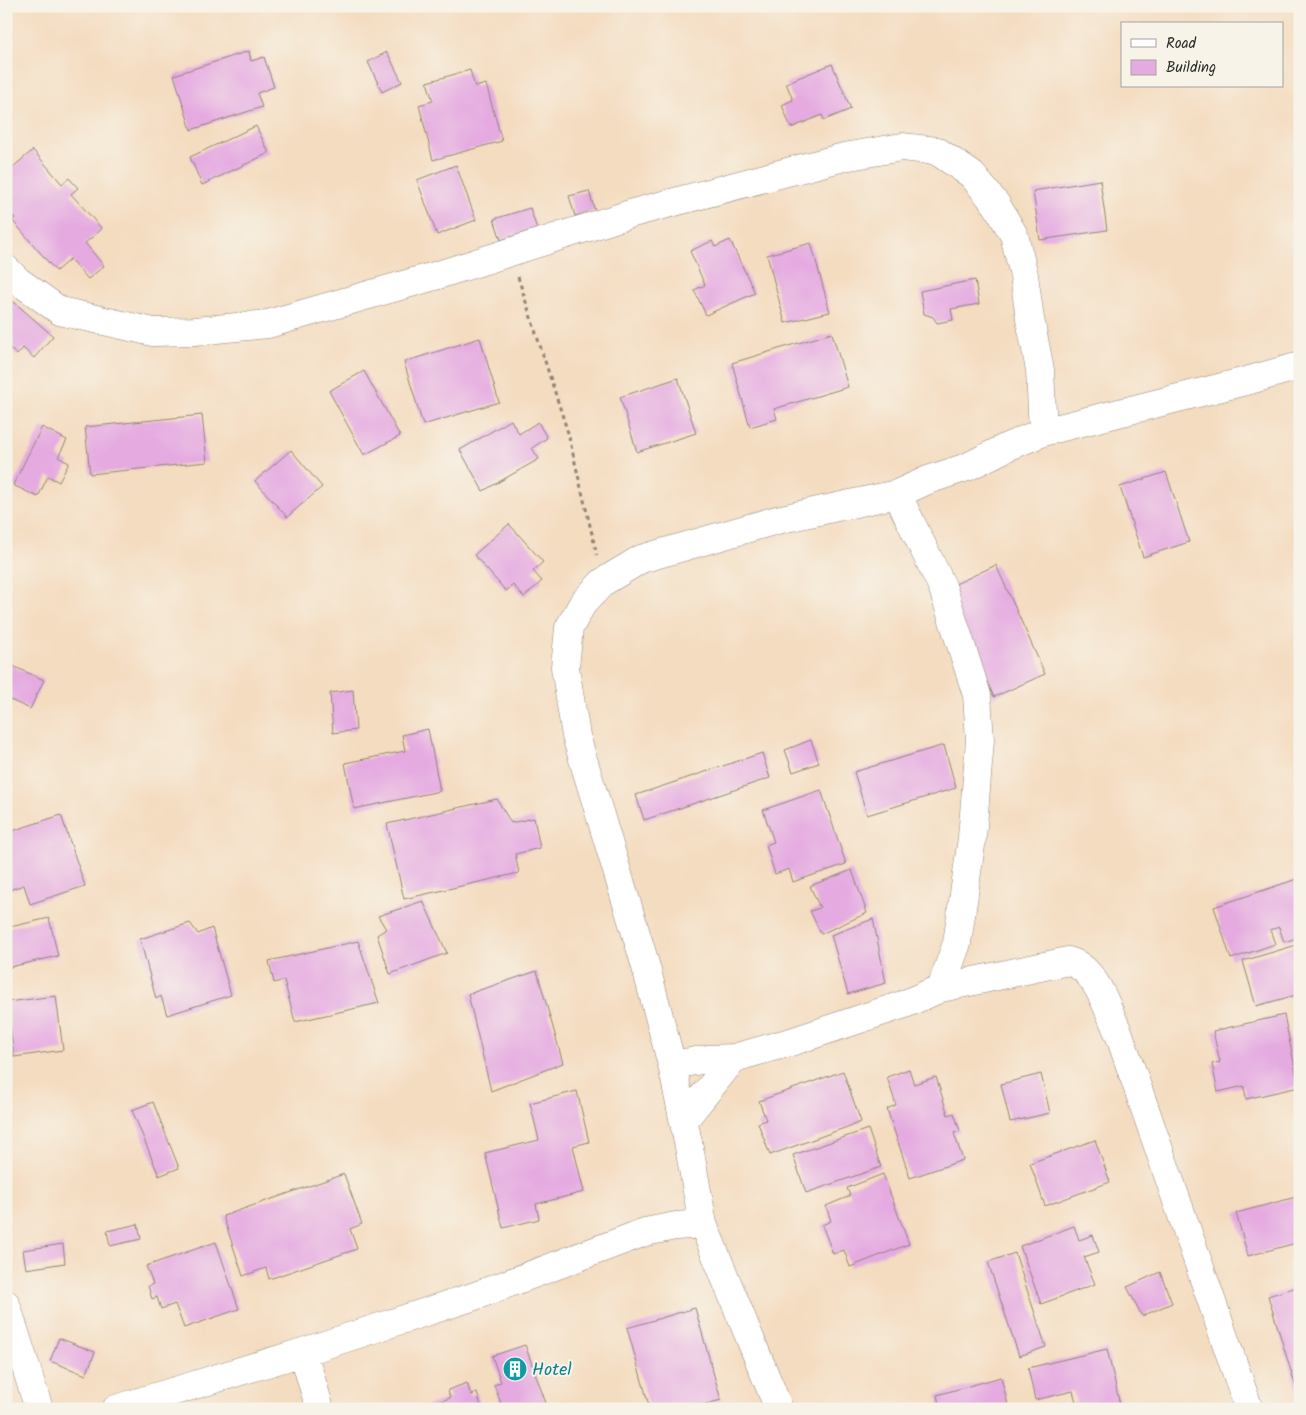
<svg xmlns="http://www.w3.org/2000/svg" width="1306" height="1415" font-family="Kalam,sans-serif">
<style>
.building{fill:#e5abe1}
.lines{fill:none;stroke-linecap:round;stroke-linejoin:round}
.minor-casing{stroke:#908476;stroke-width:29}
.path{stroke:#908476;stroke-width:3;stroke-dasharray:4 4;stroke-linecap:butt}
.minor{stroke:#fff;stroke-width:28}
.labels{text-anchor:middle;stroke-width:4;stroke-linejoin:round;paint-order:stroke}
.culture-label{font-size:18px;fill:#0d838f;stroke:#f7f3e8;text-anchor:start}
</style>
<rect width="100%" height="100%" fill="#f7f3e8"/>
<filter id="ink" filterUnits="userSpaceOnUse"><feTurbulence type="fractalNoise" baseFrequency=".02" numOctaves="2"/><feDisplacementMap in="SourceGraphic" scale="10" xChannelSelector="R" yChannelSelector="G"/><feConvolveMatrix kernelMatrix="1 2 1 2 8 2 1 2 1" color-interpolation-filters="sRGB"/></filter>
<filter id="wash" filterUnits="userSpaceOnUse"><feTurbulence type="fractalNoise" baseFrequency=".0096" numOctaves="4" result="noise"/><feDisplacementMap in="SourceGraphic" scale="20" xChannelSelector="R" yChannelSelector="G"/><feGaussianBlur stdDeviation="1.12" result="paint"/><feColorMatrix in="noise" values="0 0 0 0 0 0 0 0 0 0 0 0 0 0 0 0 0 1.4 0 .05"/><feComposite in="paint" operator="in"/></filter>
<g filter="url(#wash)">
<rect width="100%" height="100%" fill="#f4dcc0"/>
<g id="blocks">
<path class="building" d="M249,51L251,61L264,57L274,87L257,93L262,107L191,130L174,75Z
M387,52L402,82L382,92L368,62Z
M832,64L851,109L824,120L822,115L791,128L782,105L793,100L786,83Z
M470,70L475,87L486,84L502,141L433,160L419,105L433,101L427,82Z
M256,126L269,153L202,185L190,157Z
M33,150L62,184L69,178L78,188L71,194L102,229L85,243L104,266L88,279L70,259L56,271L12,220L15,218L6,208V173Z
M456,165L476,220L437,235L417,180Z
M1100,180L1107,230L1040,240L1033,191Z
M589,191L595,211L575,216L569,196Z
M530,208L537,229L501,240L494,219Z
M730,240L755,293L706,315L694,290L705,285L690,251L712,241L715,247Z
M811,243L830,312L785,323L767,255Z
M975,280L979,304L951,309L953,320L937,323L933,317L924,314L920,291Z
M6,295L53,336L34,358L23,348L17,355L6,345Z
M832,333L848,387L774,409L777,419L750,427L732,363Z
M480,338L499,402L423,425L404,362Z
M364,371L400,436L364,455L329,391Z
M678,378L696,433L637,452L620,397Z
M202,415L207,462L90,474L85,427Z
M511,420L519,434L538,422L547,438L532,448L539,459L483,491L460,450Z
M42,427L67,440L58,457L69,463L59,482L48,476L38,497L13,485Z
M291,450L322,487L287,517L255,481Z
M1166,472L1189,542L1143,557L1120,487Z
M509,524L543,562L533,571L542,581L524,597L513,585L506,591L474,555Z
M996,565L1045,674L994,697L945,589Z
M6,663L44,680L30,709L6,698Z
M353,690L356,730L333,733L330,693Z
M428,729L440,791L354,809L345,763L405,751L402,735Z
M811,740L819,763L793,772L785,750Z
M944,745L956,788L867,815L854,772Z
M762,753L770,778L644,820L636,795Z
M821,790L846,864L793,882L789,869L775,874L766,845L774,842L763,810Z
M497,799L511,823L534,818L540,848L515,854L519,873L404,899L387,824Z
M61,815L85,886L30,904L24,885L6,891V851L10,850L6,839V833Z
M852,870L867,913L821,934L810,911L820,908L810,886Z
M1300,878V937L1284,942L1279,927L1270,930L1275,944L1231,959L1214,907Z
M423,901L447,953L390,974L377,935L386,929L378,916Z
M49,918L58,956L6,968V928Z
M873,919L886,983L848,994L831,935Z
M190,923L198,934L212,928L231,995L167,1015L161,996L156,999L140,939Z
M358,941L379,1003L295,1022L284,980L274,983L269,961Z
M1300,944V994L1256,1006L1243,961Z
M537,971L563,1063L491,1091L468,994Z
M56,996L63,1050L14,1057L7,1002Z
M1284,1015L1299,1087L1246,1099L1244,1086L1218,1092L1212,1064L1220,1062L1213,1031Z
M909,1069L914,1084L936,1077L948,1115L954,1113L960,1131L954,1133L963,1160L910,1178L887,1109L896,1105L887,1077Z
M843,1071L861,1122L770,1155L758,1123L766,1120L759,1101Z
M1041,1074L1050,1113L1010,1122L1001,1084Z
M577,1091L589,1142L573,1146L584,1192L536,1204L539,1219L503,1228L485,1153L539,1140L530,1103Z
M153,1102L179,1168L159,1176L132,1110Z
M868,1129L881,1167L806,1193L793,1155Z
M1095,1140L1110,1182L1045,1206L1030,1163Z
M344,1174L362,1224L350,1229L357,1249L269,1279L266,1268L243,1276L223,1216Z
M883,1174L909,1244L850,1267L844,1250L833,1254L822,1225L831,1221L826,1206L850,1196L847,1188Z
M1300,1196V1242L1248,1256L1236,1213Z
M138,1224L141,1239L110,1246L107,1231Z
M1074,1226L1079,1240L1093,1235L1099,1252L1084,1257L1095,1284L1041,1304L1020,1246Z
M216,1242L239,1309L184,1328L175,1304L161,1309L157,1297L152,1299L148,1286L153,1284L146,1266Z
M63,1244L65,1263L26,1269L23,1250Z
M1015,1253L1046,1347L1019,1356L988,1262Z
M1160,1272L1172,1303L1142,1316L1127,1287Z
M1300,1286V1393L1298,1394L1268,1296Z
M695,1308L721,1400L688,1409H650L627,1328Z
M59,1338L95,1352L86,1375L50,1361Z
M525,1345L548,1409H503L494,1385L501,1382L492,1356Z
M1107,1349L1121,1409H1052L1076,1402L1073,1391L1035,1400L1028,1368Z
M1001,1377L1009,1409H940L937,1395Z
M467,1383L471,1395L477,1393L482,1409H424L423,1407L450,1398L448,1390Z"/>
</g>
</g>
<g filter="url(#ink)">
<use href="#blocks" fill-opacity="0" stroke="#908476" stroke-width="1"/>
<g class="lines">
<defs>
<path id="minor" d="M6,269L17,280L60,311L153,332L195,331L268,324L438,275L633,213L844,157L902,147L937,151L972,175L996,204L1014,235L1024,275L1030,319L1040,370L1043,432
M897,494L942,586L977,695L980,740L972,838L957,943L941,988
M672,1065L708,1059L734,1058L794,1041L905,1004L941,988L1068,961C1096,967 1108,1011 1119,1034L1249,1409
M684,1120L734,1058
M703,1224L689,1147L672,1065L644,960L576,736L565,667L569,628L583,603L603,582L641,559L777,520L897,494L928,480L967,467L1007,447L1043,432L1246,381L1300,366
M6,1304L39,1409
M303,1352L320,1409
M116,1409L303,1352L475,1296L645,1232L676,1226L703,1224L779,1409"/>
</defs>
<use href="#minor" class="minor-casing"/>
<path class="path" d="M518,277L568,433L597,555"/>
<use href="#minor" class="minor"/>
</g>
</g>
<defs>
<symbol id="building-disc" viewBox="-11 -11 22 22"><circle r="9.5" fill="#0f9aa8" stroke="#f7f3e8"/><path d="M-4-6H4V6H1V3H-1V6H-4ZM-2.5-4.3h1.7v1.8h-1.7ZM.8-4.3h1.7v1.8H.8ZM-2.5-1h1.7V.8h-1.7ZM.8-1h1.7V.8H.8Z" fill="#fff"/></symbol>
</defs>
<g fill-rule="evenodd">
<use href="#building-disc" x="501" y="1355" width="28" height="28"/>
</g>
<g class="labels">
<g class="culture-label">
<text x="532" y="1375">Hotel</text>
</g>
</g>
<rect width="1306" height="1415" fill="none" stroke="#f7f3e8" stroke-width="25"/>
<rect x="1121" y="22" width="162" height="65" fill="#f7f3e8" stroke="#a5a39c"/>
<rect x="1131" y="39" width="25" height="8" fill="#ffffff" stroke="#a5a39c"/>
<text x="1166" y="48" font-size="15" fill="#2b2b2b">Road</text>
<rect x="1131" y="60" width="25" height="15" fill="#e5abe1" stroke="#a5a39c"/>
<text x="1166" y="72" font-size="15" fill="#2b2b2b">Building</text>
</svg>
